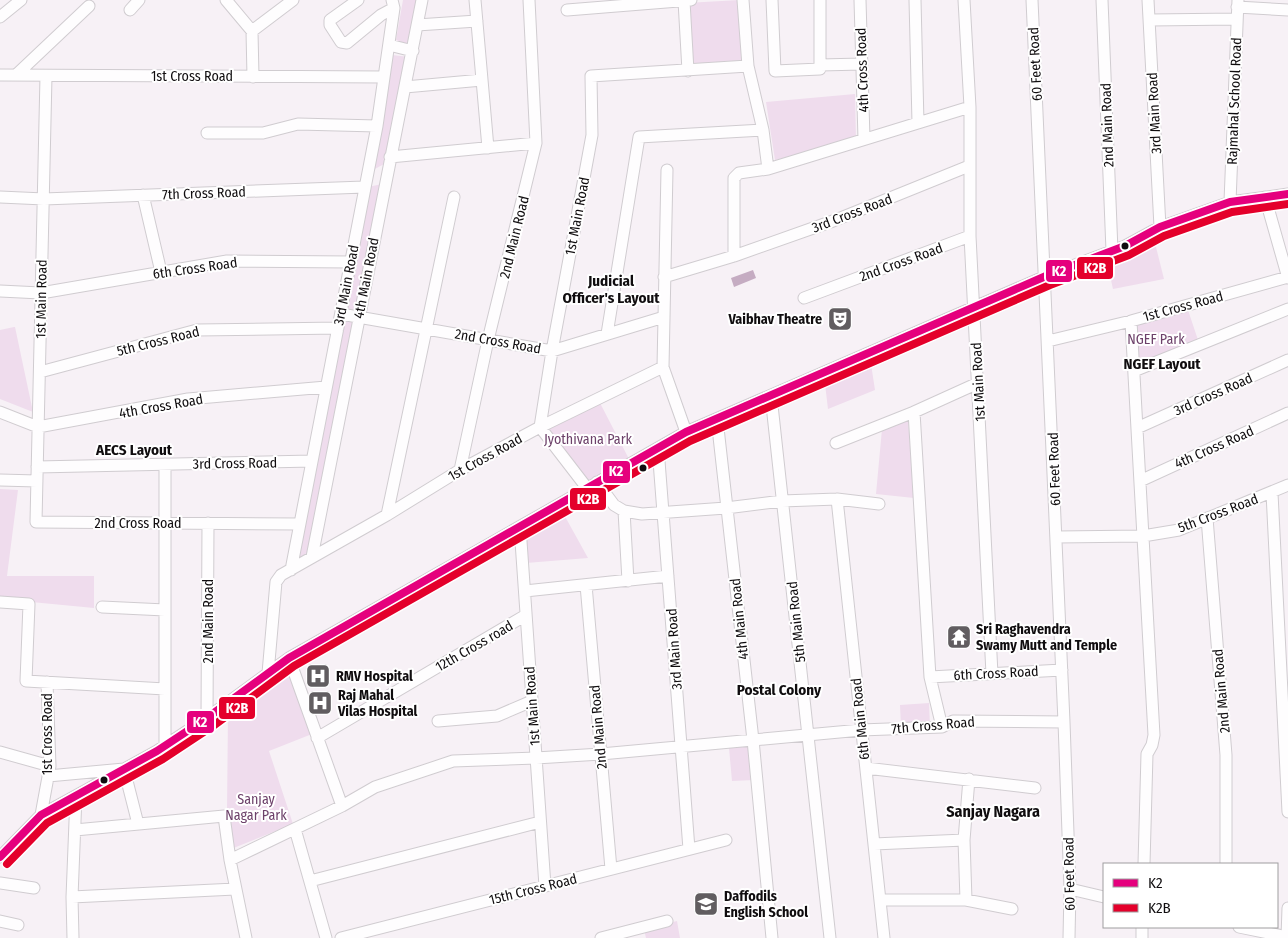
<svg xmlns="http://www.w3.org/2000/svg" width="1288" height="938" font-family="'Fira Sans Condensed',sans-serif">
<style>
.green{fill:#efdced}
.water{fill:#c5acc2}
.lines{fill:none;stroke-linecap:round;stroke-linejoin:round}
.minor-casing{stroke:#d0ccd0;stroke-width:13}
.minor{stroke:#fefdfe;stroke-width:11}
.bus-1-casing{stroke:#fff;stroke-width:11}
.bus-2-casing{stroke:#fff;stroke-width:11}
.bus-1{stroke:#e5007d;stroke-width:8}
.bus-2{stroke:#e4002b;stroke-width:8}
.bus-dot{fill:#100d0f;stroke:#fff;stroke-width:2}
.labels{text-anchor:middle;stroke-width:4;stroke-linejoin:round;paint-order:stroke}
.street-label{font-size:14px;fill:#100d0f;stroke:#fff}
.poi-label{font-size:14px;font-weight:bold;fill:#100d0f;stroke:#fff;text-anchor:start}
.park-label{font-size:14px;fill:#6d416a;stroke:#fff}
.neighbourhood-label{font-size:15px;font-weight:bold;fill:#100d0f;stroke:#fff}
.quarter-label{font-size:16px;font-weight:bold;fill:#100d0f;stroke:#fff}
.line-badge{stroke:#fff;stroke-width:2}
.badge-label{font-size:14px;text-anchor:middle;font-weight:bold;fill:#fff}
</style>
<rect width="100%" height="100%" fill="#f7f1f6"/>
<path class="green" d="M403,0H417L409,45L396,40Z
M740,0L744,64L690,68L686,3Z
M392,55L409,57L386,163L371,171Z
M855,94L856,139L775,160L766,102Z
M382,184L309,554L294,567L368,187Z
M1154,239L1164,279L1113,289L1107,262Z
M1188,310L1199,343L1137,366L1135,325Z
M14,327H15L33,412L0,399V330Z
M871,364L875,390L828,409L825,384Z
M600,403L629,459L586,481L546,427Z
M908,420L914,498L876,494L882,429Z
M0,489L18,490L7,576H94V608L0,599Z
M562,511L588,558L526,563L524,532Z
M292,673L312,734L269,751L293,824L231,849L227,810L228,714Z
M929,703L930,726L901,727L900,705Z
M751,746L754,780L732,781L729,748Z
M677,921L680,938H646L644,929Z"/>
<path class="water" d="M753,270L756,278L734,287L731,278Z"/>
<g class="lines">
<defs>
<path id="minor" d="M226,0L252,31
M358,0L330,20V25L341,42L347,43L381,15L394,8
M475,0L488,148
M772,0L775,71L820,69V0
M860,0L864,139
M915,0L918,123
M964,0L970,107V236L992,674
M1032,0L1064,722L1070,889L1069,938
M1102,0L1112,251
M1148,0L1160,227
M684,1L688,71
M1237,7L1288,10
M130,10L139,0
M567,10L691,0
M0,17L21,0
M1150,20L1237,19
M417,25L477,21
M252,31L293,0
M252,31L253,77
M389,45L413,51
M820,65L862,64
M0,75L384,77
M16,75L89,6
M46,76L36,522L300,524
M405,87L482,80
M207,133H263L298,124L377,126
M390,157L536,143
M768,169L970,107
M667,170L663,367L686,432
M143,195L161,272
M0,197L44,199L364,187
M1265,197L1288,278
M1230,202L1238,0
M734,256V178L739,173L768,169L763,130L748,66L743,0
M664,277L734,256L833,221L969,166
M0,291L41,293L227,261L351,262
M804,298L970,236
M341,314L552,351L664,317
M1131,321L1154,735L1152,745L1147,754L1144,864
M607,334L639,137L763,130
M1048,341L1131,321L1288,277
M1134,371L1288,309
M40,372L197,330L338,328
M771,396L830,938
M0,412L38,427L188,399L326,387
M914,412L930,677L942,727
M717,419L753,740L772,938
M1137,428L1288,360
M836,443L914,412L978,383
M658,448L689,849
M37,467L312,461
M460,470L488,340L536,143L529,0
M0,480L37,481
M1140,481L1288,413
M597,482L614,505L624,511L642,514L726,508L782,501L837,499L879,504
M587,488L540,427L552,351L592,135L591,76L748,66
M1272,493L1288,812
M837,499L884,938
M624,511L628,581
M387,515L454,197
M1207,518L1226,755V864
M520,527L545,886
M1057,537L1143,536L1179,530L1288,485
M312,557L422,0
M291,570L377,126L394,8L392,0
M586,585L611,869
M525,591L668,576
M0,602L29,604L26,681L165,689
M102,607L165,610
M289,658L342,806
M268,673L276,582L281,575L387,515L460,470L540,427L663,367
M930,677L1062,670
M207,718L208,523
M438,721L497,716L532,701
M317,738L526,615
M165,746V464
M0,752L50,766
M866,768L1035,788
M48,776L124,769L138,824
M41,815L50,766L47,682
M295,829L326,938
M75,830L224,816L230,860L246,938
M874,844L964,840
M0,857L41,815L157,751L207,718L289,658L686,432L1046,276L1125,246L1160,227L1230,202L1288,194
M230,860L342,806L375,787L453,761L536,758L601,754L861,730L942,727L953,721L1064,722
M310,881L540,822
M0,883L34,888
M1070,889L1104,897
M72,897L235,889
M880,900H966L1012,909
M966,900L964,840L969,779
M0,921L18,925
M1239,927L1288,937
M1287,937L1288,908
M73,938L72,897L76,796
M341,938L726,840
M601,938L667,921
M1142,938V927"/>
</defs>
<use href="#minor" class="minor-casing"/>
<use href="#minor" class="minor"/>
<defs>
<path id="bus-1" d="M0,857L41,815L157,751L207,718L289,658L686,432L1046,276L1125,246L1160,227L1230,202L1288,194"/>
<path id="bus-2" d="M7,864L47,823L163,759L213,726L294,666L690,441L1050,285L1129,255L1164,236L1232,212L1288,204"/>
</defs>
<use href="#bus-1" class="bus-1-casing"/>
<use href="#bus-2" class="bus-2-casing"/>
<use href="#bus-1" class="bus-1"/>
<use href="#bus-2" class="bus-2"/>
</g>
<defs>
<symbol id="theatre-square" viewBox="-11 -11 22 22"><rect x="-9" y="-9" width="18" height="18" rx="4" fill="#615d60" stroke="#fff"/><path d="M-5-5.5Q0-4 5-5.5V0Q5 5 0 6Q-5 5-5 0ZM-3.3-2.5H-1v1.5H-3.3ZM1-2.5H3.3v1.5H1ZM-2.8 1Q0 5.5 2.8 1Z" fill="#fff"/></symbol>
<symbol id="temple-square" viewBox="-11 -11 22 22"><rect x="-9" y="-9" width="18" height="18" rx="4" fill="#615d60" stroke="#fff"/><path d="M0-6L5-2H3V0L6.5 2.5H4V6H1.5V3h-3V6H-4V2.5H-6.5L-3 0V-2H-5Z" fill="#fff"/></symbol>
<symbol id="hospital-square" viewBox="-11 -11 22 22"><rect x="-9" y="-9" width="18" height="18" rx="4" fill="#615d60" stroke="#fff"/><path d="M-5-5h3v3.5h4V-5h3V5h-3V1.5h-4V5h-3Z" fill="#fff"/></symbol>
<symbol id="school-square" viewBox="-11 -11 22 22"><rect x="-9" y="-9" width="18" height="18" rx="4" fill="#615d60" stroke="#fff"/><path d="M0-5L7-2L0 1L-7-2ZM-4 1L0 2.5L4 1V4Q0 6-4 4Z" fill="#fff"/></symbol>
</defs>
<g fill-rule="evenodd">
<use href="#theatre-square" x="826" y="305" width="28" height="28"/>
<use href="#temple-square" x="945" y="623" width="28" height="28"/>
<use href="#hospital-square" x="304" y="662" width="28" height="28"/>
<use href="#hospital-square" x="306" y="689" width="28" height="28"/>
<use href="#school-square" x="692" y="890" width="28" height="28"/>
</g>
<g class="bus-dot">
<circle cx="1125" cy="246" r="4.5"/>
<circle cx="643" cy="468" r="4.5"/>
<circle cx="104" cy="780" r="4.5"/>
</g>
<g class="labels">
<g class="street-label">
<text transform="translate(1035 64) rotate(-93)" y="5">60 Feet Road</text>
<text transform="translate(862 70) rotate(-92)" y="5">4th Cross Road</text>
<text x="192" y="81">1st Cross Road</text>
<text transform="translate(1234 101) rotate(-88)" y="5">Rajmahal School Road</text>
<text transform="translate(1154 113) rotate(-93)" y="5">3rd Main Road</text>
<text transform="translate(1107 125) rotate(-92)" y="5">2nd Main Road</text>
<text transform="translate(204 193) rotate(-2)" y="5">7th Cross Road</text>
<text transform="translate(852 213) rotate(-21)" y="5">3rd Cross Road</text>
<text transform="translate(577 216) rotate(-79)" y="5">1st Main Road</text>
<text transform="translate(514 237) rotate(-76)" y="5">2nd Main Road</text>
<text transform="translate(901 262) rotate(-20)" y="5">2nd Cross Road</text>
<text transform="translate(195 268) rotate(-8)" y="5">6th Cross Road</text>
<text transform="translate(366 278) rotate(-79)" y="5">4th Main Road</text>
<text transform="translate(346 285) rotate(-79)" y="5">3rd Main Road</text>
<text transform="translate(41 299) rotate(-89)" y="5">1st Main Road</text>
<text transform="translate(1183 306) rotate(-15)" y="5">1st Cross Road</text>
<text transform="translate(158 341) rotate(-14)" y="5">5th Cross Road</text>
<text transform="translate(498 341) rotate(10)" y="5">2nd Cross Road</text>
<text transform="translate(978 382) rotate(-93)" y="5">1st Main Road</text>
<text transform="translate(1213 394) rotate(-24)" y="5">3rd Cross Road</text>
<text transform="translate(161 406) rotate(-10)" y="5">4th Cross Road</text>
<text transform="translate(1214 447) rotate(-24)" y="5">4th Cross Road</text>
<text transform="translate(485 457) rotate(-29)" y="5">1st Cross Road</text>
<text transform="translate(235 463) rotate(-1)" y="5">3rd Cross Road</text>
<text transform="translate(1054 469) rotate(-92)" y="5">60 Feet Road</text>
<text transform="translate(1218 513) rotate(-21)" y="5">5th Cross Road</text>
<text x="138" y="528">2nd Cross Road</text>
<text transform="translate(739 619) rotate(-96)" y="5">4th Main Road</text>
<text transform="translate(208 621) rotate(-90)" y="5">2nd Main Road</text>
<text transform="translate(796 622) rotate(-96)" y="5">5th Main Road</text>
<text transform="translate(474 646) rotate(-30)" y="5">12th Cross road</text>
<text transform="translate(674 649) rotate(-94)" y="5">3rd Main Road</text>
<text transform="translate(996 673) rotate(-3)" y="5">6th Cross Road</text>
<text transform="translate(1221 691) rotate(-95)" y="5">2nd Main Road</text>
<text transform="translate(532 706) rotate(-94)" y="5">1st Main Road</text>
<text transform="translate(860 719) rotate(-96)" y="5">6th Main Road</text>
<text transform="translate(933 725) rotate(-5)" y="5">7th Cross Road</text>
<text transform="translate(598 727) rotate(-95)" y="5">2nd Main Road</text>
<text transform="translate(47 734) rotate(-90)" y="5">1st Cross Road</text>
<text transform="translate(1069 874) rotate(-91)" y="5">60 Feet Road</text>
<text transform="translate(533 889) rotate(-14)" y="5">15th Cross Road</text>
</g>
<g class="poi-label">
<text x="822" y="324" text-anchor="end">Vaibhav Theatre</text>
<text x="976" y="634">Sri Raghavendra<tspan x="976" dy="16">Swamy Mutt and Temple</tspan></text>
<text x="336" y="681">RMV Hospital</text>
<text x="338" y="700">Raj Mahal<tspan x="338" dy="16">Vilas Hospital</tspan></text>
<text x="724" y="901">Daffodils<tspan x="724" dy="16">English School</tspan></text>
</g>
<g class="park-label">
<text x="1156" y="344">NGEF Park</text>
<text x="588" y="444">Jyothivana Park</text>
<text x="256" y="804">Sanjay<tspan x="256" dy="16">Nagar Park</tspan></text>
</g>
<g class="neighbourhood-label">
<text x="611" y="286">Judicial<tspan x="611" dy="17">Officer's Layout</tspan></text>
<text x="1162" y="369">NGEF Layout</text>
<text x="134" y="455">AECS Layout</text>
<text x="779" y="695">Postal Colony</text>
</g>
<g class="quarter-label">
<text x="993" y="817">Sanjay Nagara</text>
</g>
</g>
<g class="line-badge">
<rect x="1076" y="256" width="38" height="24" rx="5" fill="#e4002b"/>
<rect x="1045" y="259" width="28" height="24" rx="5" fill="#e5007d"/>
<rect x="602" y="460" width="29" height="24" rx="5" fill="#e5007d"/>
<rect x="569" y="487" width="38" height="24" rx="5" fill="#e4002b"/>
<rect x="218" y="696" width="38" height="24" rx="5" fill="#e4002b"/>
<rect x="186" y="710" width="29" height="24" rx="5" fill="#e5007d"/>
</g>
<g class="badge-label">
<text x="1095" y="273">K2B</text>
<text x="1059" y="276">K2</text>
<text x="616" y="476">K2</text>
<text x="588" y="504">K2B</text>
<text x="237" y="713">K2B</text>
<text x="200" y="727">K2</text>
</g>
<rect x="1103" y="863" width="175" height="65" fill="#ffffff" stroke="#9f9e9f"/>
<rect x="1113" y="879" width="25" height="8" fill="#e5007d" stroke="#9f9e9f"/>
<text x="1148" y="888" font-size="15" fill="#100d0f">K2</text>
<rect x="1113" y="904" width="25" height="8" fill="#e4002b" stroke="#9f9e9f"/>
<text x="1148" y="913" font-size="15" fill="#100d0f">K2B</text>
</svg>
